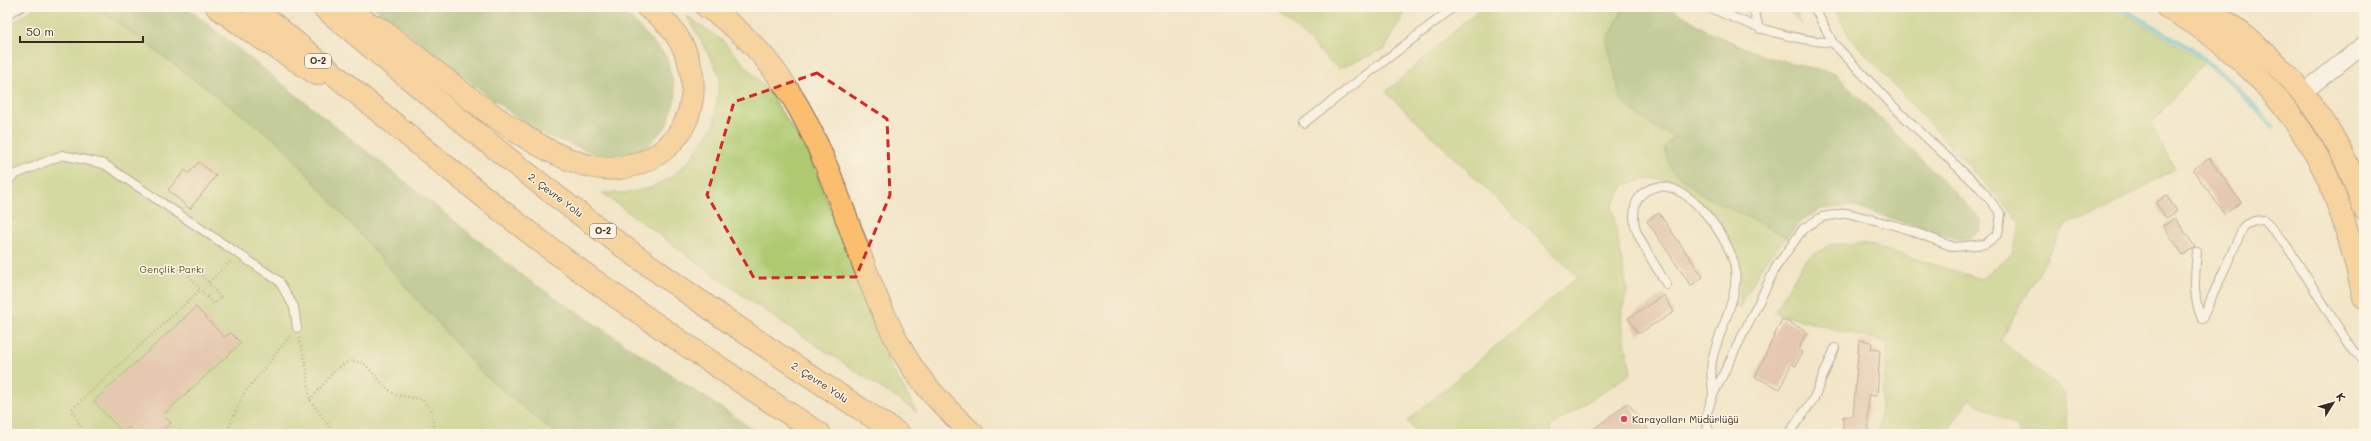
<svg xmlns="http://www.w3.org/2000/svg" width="2371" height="441" font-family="Mali,sans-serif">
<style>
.green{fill:#aec96f;stroke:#747a46}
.forest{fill:#8aad62;stroke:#626c40}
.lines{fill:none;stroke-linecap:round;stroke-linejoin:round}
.stream{stroke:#53bfcb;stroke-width:5}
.building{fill:#d4a591}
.lane-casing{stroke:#7b6b5a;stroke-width:10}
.street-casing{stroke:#7b6b5a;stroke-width:18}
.primary-casing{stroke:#7b6b5a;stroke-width:24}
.highway-casing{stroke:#7b6b5a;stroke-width:24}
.path{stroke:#7b6b5a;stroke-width:2.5;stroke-dasharray:1 3;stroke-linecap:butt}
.lane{stroke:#fff;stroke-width:8}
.street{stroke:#fff;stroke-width:16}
.primary{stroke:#fbbd6e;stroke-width:22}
.highway{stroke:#fbbd6e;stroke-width:22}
.marked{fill:none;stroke:#d62828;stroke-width:3;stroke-dasharray:8 5;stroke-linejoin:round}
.poi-dot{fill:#d1495b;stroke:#fcf5e5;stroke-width:1.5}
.labels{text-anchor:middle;stroke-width:3;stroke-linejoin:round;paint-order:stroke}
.shield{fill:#fcf5e5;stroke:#75675a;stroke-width:1}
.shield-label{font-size:9px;font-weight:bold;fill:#3b2a1e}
.street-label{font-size:10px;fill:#3b2a1e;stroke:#fcf5e5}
.park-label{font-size:10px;fill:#585232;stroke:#fcf5e5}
.poi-label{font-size:10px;fill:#3b2a1e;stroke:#fcf5e5;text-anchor:start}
</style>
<rect width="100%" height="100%" fill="#fcf5e5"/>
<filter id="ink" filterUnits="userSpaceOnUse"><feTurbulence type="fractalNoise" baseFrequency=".025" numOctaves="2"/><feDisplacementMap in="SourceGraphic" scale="8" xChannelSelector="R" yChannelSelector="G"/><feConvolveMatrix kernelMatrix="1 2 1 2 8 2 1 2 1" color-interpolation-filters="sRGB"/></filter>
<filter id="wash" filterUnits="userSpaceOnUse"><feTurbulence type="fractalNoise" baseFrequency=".012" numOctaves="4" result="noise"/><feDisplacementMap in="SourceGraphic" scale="16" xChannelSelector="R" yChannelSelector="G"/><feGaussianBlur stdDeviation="0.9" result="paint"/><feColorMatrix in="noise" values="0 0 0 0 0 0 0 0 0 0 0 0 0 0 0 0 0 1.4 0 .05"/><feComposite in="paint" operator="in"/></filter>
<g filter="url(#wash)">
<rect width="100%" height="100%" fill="#f2e5c8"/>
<path class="green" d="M36,7H97L280,143L481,372L556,434H7V23L15,22Z
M1274,7H1408L1385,49L1338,69Z
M1481,7H1624L1607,41L1637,115L1674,137L1671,170L1701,194L1787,237L1764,262L1739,309L1740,272L1733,247L1721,224L1694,196L1669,180L1650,179L1625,184L1612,206L1627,290L1621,318L1631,373L1550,427L1551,434H1418L1407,421L1578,277L1386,92Z
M1785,7H1794L1802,25Z
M1834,7H2113L2204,62L2151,124L2174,169L2094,216L2066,224L2001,340L2064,393L2067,434H2018L2019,428L1969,399L1946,434H1878L1888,343L1774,313L1805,260L1830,245L1863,243L1981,279L2012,254L2021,223L1849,36Z
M687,16L723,41L766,88L810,155L888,361L917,412L749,300L602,193H627L650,188L671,177L690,160L714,125L720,75Z"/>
<path class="forest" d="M97,7H186L524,277L760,434H556L481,372L280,143Z
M374,7H607L631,19L666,56L676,94L668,124L642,152L602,156L534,131Z
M1624,7H1670L1711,33L1766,57L1835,73L1981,219V230L1971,238L1956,239L1852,206L1821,209L1804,219L1787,237L1701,194L1671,170L1664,148L1674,137L1656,128L1621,101L1607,41Z"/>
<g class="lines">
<path class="stream" d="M2120,7L2192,50L2230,81L2272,126"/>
</g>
<g id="blocks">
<path class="building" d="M2209,158L2241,202L2225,214L2193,170Z
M199,162L216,176L190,209L168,190L185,170L189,173Z
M2166,195L2177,211L2166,218L2156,203Z
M1659,213L1703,277L1691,286L1647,221Z
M2175,218L2195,247L2183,255L2163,226Z
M1664,295L1674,312L1638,334L1628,318Z
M196,307L224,337L231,333L241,343L163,415L171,423L159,434H136L129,427L123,433L94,401Z
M1782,319L1807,331L1798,350L1802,352L1796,366L1791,364L1780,389L1755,377Z
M1859,340L1872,342L1871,349L1880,350L1877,396L1868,395V434H1843V416L1853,417Z
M1628,403L1651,434H1587Z"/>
</g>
</g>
<g filter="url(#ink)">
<use href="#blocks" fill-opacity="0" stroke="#7b6b5a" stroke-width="1"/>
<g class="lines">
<defs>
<path id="lane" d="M1708,7C1752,26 1785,39 1833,43
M1752,7L1760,29
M7,14L21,7
M1304,123L1454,7
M7,182L14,175L62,155L104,164L279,281L294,307L297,328
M2197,252C2195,276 2192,297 2202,319L2244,226L2254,221L2264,220L2287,246L2353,351L2364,359
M1667,285C1659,271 1638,240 1635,226C1633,214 1634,200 1643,193C1679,166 1726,233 1734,263C1742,295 1718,330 1712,361C1710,371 1712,383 1713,394
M1710,434L1705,419L1713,395L1776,267L1803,229L1822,217L1847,213L1901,227L1954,247L1985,244L1998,234L2001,214L1981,189L1896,109L1833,43L1814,7
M1788,434L1813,400L1835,348"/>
<path id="street" d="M2304,92L2364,44"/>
<path id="primary" d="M2167,7C2233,43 2292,104 2325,172C2343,212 2354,254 2364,297
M2204,7C2279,54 2339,123 2364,209"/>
<path id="highway" d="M217,7L247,29L317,74
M253,7C346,84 439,163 535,237C627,307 723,371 820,434
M323,7C445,109 569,211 701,302C766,348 833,391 899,434
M707,7C829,85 838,238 904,354C922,385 947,410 973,434
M340,11C353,17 369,22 381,30C437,68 549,177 618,168C706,157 717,52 647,7"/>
</defs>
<use href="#lane" class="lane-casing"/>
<use href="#street" class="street-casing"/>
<use href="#primary" class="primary-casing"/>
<use href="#highway" class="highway-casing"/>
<path class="path" d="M197,269L221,298L213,304L188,275Z
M209,282L230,262
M299,338L306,364L310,400L335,434
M310,400L335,370L349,361L364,363L385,387L396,395L421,399L431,409L435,434
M84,434L72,409L201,289
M178,434L181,429
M226,434L243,395L290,336"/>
<use href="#lane" class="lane"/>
<use href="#street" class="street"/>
<use href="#primary" class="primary"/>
<use href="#highway" class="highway"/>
</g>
</g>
<path d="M0 0H2371V441H0ZM817,73L887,119L890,195L856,277L754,278L707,195L734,102Z" fill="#f2e5c8" fill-opacity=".55" fill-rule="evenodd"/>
<path class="marked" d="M817,73L887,119L890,195L856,277L754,278L707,195L734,102Z"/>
<circle class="poi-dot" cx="1624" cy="419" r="4"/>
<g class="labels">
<g class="shield">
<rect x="305" y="54" width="26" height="14" rx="3"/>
<rect x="590" y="224" width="26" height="14" rx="3"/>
</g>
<g class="shield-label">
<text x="318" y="64">O-2</text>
<text x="603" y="234">O-2</text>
</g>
<g class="street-label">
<text transform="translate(556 195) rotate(37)" y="4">2. Çevre Yolu</text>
<text transform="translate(820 382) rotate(33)" y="4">2. Çevre Yolu</text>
</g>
<g class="park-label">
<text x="172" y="273">Gençlik Parkı</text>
</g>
<g class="poi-label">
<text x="1632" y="423">Karayolları Müdürlüğü</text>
</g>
</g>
<rect width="2371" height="441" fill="none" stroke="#fcf5e5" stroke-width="24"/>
<g transform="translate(2333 403) rotate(53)" stroke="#fcf5e5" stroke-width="3" paint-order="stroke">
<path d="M0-3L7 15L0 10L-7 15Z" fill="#3b2a1e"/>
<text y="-6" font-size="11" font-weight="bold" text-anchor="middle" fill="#3b2a1e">K</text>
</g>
<path d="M20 36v6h123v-6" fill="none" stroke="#3b2a1e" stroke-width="2"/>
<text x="26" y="36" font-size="12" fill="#3b2a1e" stroke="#fcf5e5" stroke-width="3" paint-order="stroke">50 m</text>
</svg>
